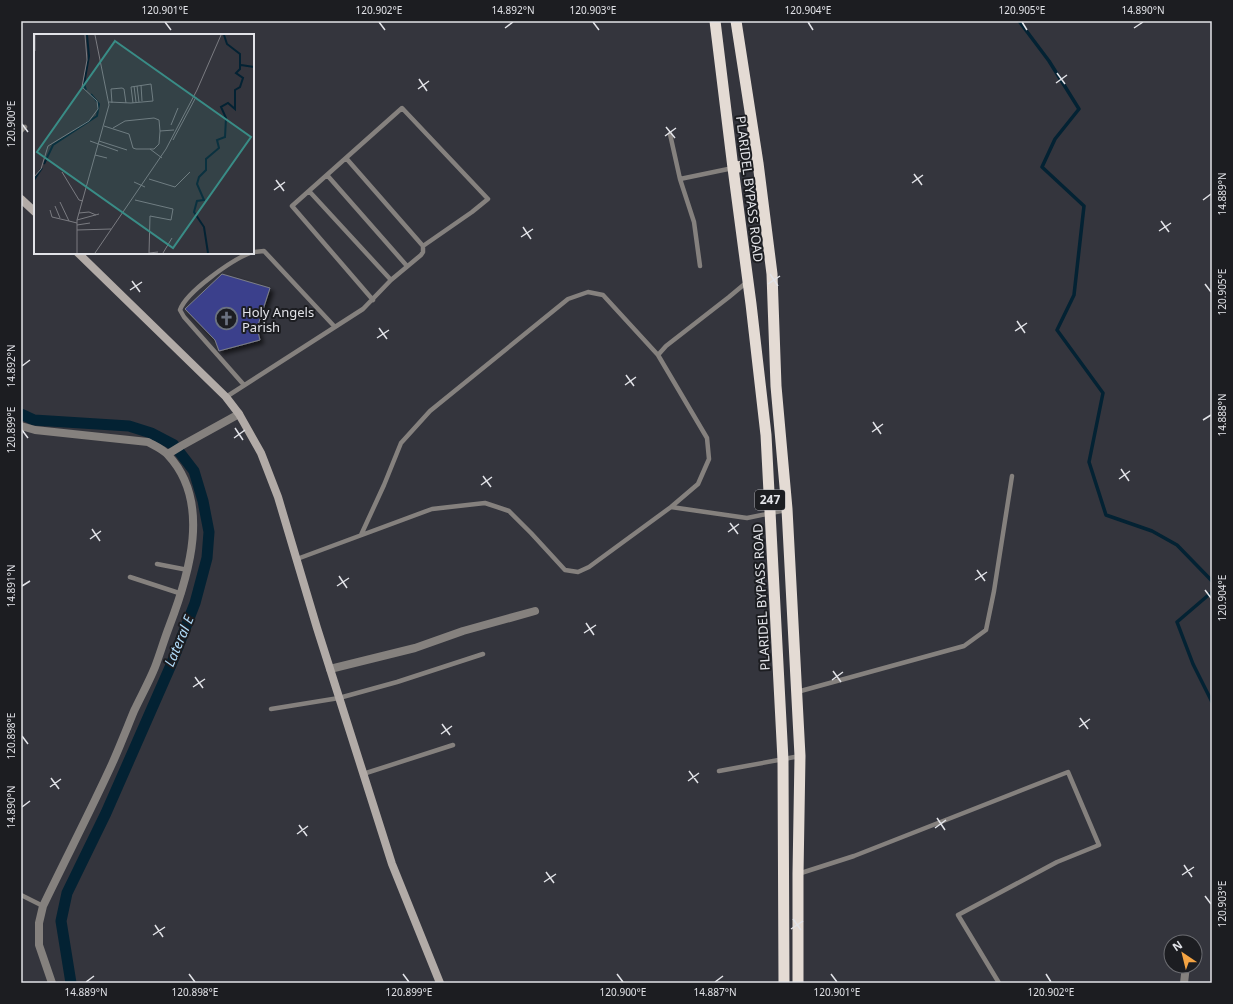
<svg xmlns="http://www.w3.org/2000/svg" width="1233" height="1004" font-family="'Noto Sans',sans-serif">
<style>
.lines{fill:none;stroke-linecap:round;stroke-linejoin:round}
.stream{stroke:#032233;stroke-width:3.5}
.canal{stroke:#032233;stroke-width:11}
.building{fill:#3a418c;stroke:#7d7f88;filter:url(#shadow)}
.service{stroke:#85817e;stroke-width:4.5}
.minor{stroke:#85817e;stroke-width:8}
.tertiary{stroke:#85817e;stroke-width:8}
.secondary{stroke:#b2aba7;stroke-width:8}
.trunk{stroke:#e4dbd4;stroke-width:11}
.ticks{fill:none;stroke:#e2e3e8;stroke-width:1.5}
.labels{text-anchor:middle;stroke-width:4;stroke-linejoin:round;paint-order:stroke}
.shield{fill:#1c1d21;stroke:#a7a8ac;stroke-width:1}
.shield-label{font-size:12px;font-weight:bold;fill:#e2e3e8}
.street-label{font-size:13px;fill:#e2e3e8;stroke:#1c1d21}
.poi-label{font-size:13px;fill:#e2e3e8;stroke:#1c1d21;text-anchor:start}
.water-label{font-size:14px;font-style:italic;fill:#afdaf8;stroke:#1c1d21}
.inset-river{fill:none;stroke:#032233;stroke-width:2}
.inset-road{fill:none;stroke:#7a7b81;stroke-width:1}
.view{fill:#398c86;fill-opacity:0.15;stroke:#398c86;stroke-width:2}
.inset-edge{fill:none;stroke:#e2e3e8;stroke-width:2}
.neatline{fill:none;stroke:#e2e3e8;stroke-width:1.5}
.ticks-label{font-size:10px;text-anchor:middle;fill:#e2e3e8}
</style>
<defs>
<filter id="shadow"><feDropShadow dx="3.5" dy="3.5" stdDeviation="2" flood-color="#0009"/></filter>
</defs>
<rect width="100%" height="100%" fill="#34353d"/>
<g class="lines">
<path class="stream" d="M1019,21L1049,61L1079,109L1055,139L1042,167L1084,206L1074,295L1057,330L1103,393L1089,462L1106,515L1152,531L1177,545L1212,581
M1212,592L1177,622L1193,664L1212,702"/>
<path class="canal" d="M21,414L34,420L129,426L151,433L174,445L194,471L203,501L209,532L207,558L195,603L171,665L106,813L67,893L61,921L71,983"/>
</g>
<path class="building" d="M222,274L270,288L257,328L260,340L219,351L215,340L185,309Z"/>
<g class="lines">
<path class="service" d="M21,131L25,127
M670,134L680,179L694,222L700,266
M346,158L423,246
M327,175L407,266
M680,179L733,168
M309,191L391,280
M253,252L264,251L334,326
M244,385L184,317L180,310C186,292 232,260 250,253
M226,397L363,309L391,280L421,255L423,252V246L472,212L488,199L402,108L292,206L373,300
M671,507L747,518L786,510
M361,535L384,485L401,443L430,411L568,299L588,292L603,295L658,355
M297,559L432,509L485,503L509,511L531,533L565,570L578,572L589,567L671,507L698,484L709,459L707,438L658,355L666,346L729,297L747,282
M157,564L188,570
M130,577L182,594
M797,692L964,646L986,630L994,591L1012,476
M271,709L339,698L397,682L483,654
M719,771L800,756
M363,774L453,745
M798,874L854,856L1068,772L1099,845L1057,862L958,915L999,983
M21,895L43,906"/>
<path class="minor" d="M168,454L181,446L239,414
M330,669L415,648L463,631L535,611
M1184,983L1186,966"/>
<path class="tertiary" d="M21,426L35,430L148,442C155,446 163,449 168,455C212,502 189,575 169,627C164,640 160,654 155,667C149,682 141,696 134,711C127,728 120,746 112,764C90,812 66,858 43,906L39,923V945L52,983"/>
<path class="secondary" d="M21,199L35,212
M78,253L226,397L239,414L261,453L278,497L317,628L392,864L440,983"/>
<path class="trunk" d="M715,21L733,168L751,304L766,435L783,760L784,983
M736,21L758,163L772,274L776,386L787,509L800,756L798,874V983
M733,168L758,163"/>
</g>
<path class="ticks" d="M165,22L171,30M379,22L385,30M593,22L599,30M808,22L813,30M1022,22L1027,30M505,28L513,22M1134,28L1143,22M1057,73L1065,84M419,79L427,91M1056,83L1067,75M418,89L429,81M22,124L28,132M666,127L675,138M665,136L676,128M914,174L922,185M276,180L284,191M912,183L923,175M274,190L285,182M1203,200L1211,194M1161,221L1169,232M523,227L531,239M1159,231L1171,223M521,237L533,229M770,274L778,286M132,281L140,292M768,284L780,276M1205,284L1211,292M130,290L142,282M1017,321L1025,333M379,328L387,339M1015,331L1027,323M377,338L389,330M22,366L30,360M626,375L634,386M625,385L636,377M1203,420L1211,415M873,422L881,434M235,428L243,440M22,430L28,438M872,432L883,424M234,438L245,430M1121,469L1129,481M483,476L491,487M1119,479L1130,471M481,485L492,477M730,523L738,534M92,529L100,541M728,532L739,524M90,539L101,531M977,570L985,581M339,576L347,588M975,580L987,572M22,586L30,581M337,586L349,578M1205,590L1211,598M586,623L594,635M584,633L596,625M833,671L841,682M195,677L203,688M832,680L843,672M193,687L205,679M1080,718L1088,729M442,724L450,735M1079,727L1090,719M441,734L452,726M22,736L28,744M689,771L698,783M51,778L59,789M688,781L699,773M50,787L61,779M22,807L30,801M937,818L945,830M299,825L307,836M935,828L946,820M297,834L308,826M1184,865L1192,877M546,872L554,883M1182,875L1194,867M544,882L556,874M1205,896L1211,904M793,919L801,930M155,925L163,937M791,929L803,921M153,935L165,927M189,974L195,982M403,974L409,982M617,974L623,982M831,974L837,982M1046,974L1051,982M86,982L94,976M715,982L723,976"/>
<defs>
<symbol id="church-ring" viewBox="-11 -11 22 22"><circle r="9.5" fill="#1c1d21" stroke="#6b7280" stroke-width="1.5"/><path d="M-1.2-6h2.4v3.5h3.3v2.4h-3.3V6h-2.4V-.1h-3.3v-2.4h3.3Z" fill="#6b7280"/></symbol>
</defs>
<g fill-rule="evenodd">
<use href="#church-ring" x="214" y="306" width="25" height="25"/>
</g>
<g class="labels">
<rect class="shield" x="755" y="490" width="30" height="20" rx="3"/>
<g class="shield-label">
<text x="770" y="504">247</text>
</g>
<g class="street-label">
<text transform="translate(750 189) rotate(83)" y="5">PLARIDEL BYPASS ROAD</text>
<text transform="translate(761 597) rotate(-93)" y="5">PLARIDEL BYPASS ROAD</text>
</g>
<g class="poi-label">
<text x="242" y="317">Holy Angels<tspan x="242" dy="15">Parish</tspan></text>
</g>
<g class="water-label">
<text transform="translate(179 641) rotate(-67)" y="5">Lateral E</text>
</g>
</g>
<g transform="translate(34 34)">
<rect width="220" height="220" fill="#34353d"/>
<path class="inset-river" d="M207,31L220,33M52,56L50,50L55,22L53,1M10,130L19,111L63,82L65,70L57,60M0,146L8,134M174,219L170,193L160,178L163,167L170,166L163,150L165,143L172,136V125L185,114L183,106L191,103L192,84L187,73L194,69L201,75V56L206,53L209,44L202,39L206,35V20L193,10L190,1"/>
<path class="inset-road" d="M1,17V1M107,51L108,67M100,52L102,68M103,52L105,68M75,68L97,69L119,67L117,50L97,53L99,69M78,69L77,55L88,54L90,55L92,69M137,91L144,74M70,92L95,100L99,114L102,115H120L125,110L126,97L140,96M79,94L91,87L120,84L125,86L126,97M139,106L162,63M56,107L84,117M65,107L93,116M116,115L128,124M61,121L73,124M28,138L45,166L49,167M0,143L7,135L14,112L55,87L64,75L63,67L48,53L53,26L51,1M115,145L141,153L156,138M100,148L111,153M101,166L139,175L137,186L116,182L115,219L124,218M26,168L35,187L43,189M21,172L26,184M16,176L18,183L35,187M45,179L55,178L62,181M43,186L65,180M43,191L56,189M43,196L77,195M43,219V186L75,71L61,1M61,219L132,115L163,56L187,1M129,219L138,204"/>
<path class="view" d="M81,7L217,103L139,214L3,118Z"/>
<rect width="220" height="220" class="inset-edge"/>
</g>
<rect width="1233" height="1004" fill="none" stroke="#1c1d21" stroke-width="44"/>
<g transform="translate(1183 954) rotate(325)"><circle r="19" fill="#1c1d21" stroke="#6b6c71"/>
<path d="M0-3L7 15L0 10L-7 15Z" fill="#f4a443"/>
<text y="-6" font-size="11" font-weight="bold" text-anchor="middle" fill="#e2e3e8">N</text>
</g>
<rect x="22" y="22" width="1189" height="960" class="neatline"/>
<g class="ticks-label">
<text x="165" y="14">120.901°E</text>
<text x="379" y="14">120.902°E</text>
<text x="513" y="14">14.892°N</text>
<text x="593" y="14">120.903°E</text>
<text x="808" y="14">120.904°E</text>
<text x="1022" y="14">120.905°E</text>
<text x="1143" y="14">14.890°N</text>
<text transform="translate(11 124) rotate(-90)" y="4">120.900°E</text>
<text transform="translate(1222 194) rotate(-90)" y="4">14.889°N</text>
<text transform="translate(1222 292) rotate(-90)" y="4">120.905°E</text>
<text transform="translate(11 366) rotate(-90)" y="4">14.892°N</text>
<text transform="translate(1222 415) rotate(-90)" y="4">14.888°N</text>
<text transform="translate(11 430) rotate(-90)" y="4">120.899°E</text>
<text transform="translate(11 586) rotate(-90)" y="4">14.891°N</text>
<text transform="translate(1222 598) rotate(-90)" y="4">120.904°E</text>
<text transform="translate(11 736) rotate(-90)" y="4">120.898°E</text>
<text transform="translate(11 807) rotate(-90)" y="4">14.890°N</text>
<text transform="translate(1222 904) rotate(-90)" y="4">120.903°E</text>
<text x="86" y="996">14.889°N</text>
<text x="195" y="996">120.898°E</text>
<text x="409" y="996">120.899°E</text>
<text x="623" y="996">120.900°E</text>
<text x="715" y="996">14.887°N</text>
<text x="837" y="996">120.901°E</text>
<text x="1051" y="996">120.902°E</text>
</g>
</svg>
